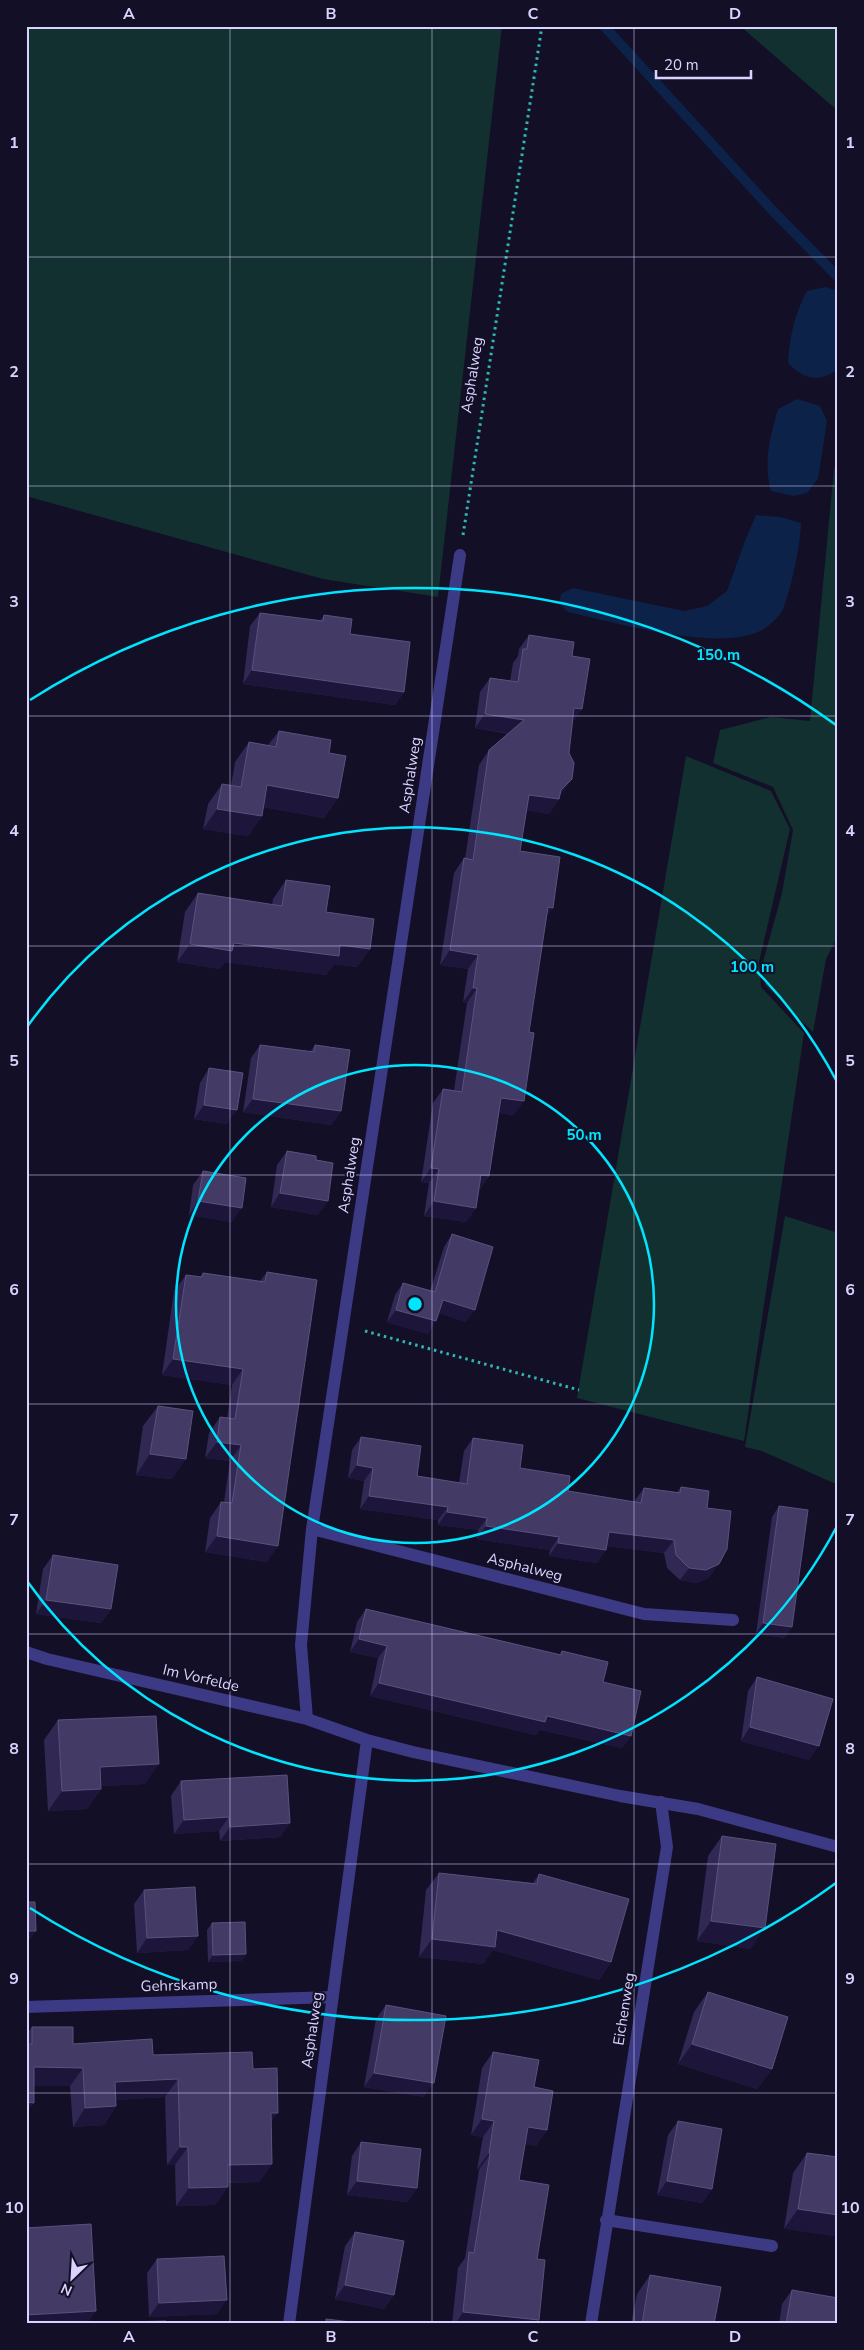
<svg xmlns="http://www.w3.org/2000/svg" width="864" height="2350" font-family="'Nunito Sans',sans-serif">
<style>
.green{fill:#12302f}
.water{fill:#0c2248}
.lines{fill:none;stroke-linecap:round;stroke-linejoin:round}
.stream{stroke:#0c2248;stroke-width:10}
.path{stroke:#2fb8b0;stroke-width:3;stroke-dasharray:2.5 4;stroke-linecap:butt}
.minor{stroke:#3d3a85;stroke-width:12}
.wall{fill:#312854}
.shaded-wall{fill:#1d163a}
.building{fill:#433a66;stroke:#5a527e}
.grid{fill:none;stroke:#d9d4ff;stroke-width:1;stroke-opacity:0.55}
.ring{fill:none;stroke:#00e5ff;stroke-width:2.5}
.labels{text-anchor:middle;stroke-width:4;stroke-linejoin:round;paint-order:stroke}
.street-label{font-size:15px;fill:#d9d4ff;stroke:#130f26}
.centre{fill:#00e5ff;stroke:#130f26;stroke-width:2.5}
.ring-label{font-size:15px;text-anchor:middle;font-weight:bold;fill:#00e5ff;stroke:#130f26;stroke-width:4;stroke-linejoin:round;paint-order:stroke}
.neatline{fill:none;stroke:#d9d4ff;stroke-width:2}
.grid-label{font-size:16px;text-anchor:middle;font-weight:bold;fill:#d9d4ff}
</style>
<rect width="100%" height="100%" fill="#130f26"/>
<path class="green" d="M26,26H502L438,597L323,579L26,496Z
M740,26H838V111Z
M838,459V936L826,959L813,1032L765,985L763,962L782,893L793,830L773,787L713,763L720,730L771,717L810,721L834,469Z
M686,756L771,791L790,829L759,962L761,987L804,1033L744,1441L577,1398Z
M785,1216L838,1233V1485L762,1451L745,1447Z"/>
<path class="water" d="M826,287L838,291V369C819,384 803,379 788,363C790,335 794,316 807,291Z
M797,399L820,406L827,421L818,479L807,493L794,496L771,491C763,463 770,437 778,409Z
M756,515L780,517L801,523C800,547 792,586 783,609C781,615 771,624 765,628C726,655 613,622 568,612L559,604L561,594L573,588L684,611L707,606L727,591L746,538Z"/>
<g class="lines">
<path class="stream" d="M604,26L773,211L838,277"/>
<path class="path" d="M463,535L542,26
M365,1331L579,1390"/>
<path class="minor" d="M312,1529L644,1614L733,1620
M26,1652L47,1659L307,1719L367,1740L413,1752L620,1796L698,1809L838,1847
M307,1719L301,1645L312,1529L460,555
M26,2007L333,1997
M606,2220L772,2246
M289,2324L367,1740
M591,2324L667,1847L661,1802"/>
</g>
<path class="wall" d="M260,613L320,621L324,615L350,634L404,692L395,705L243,684L250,626Z
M529,635L572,656V723L569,753L572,779L560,795L559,799L549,814L526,810L520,851L547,916L514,1115L499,1113L489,1176L479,1191L476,1208L466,1222L424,1216L429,1183L421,1182L433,1103L443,1089L454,1090L467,1003L463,1002L468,969L440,965L454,873L464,858L465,859L479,765L489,750L509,734L475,728L480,692L490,678L510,681L513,663L518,656L519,649Z
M279,731L329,753L338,798L324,818L263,807L262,816L248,836L203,829L208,804L222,784L231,786L235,762L249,742L268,745Z
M286,880L326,912L370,949L357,967L334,964L326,975L225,962L220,969L177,962L185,912L198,893L272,905L273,899Z
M260,1045L310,1052L315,1045L341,1111L331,1125L243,1112L251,1058Z
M209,1068L227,1124L194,1119L200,1083Z
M287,1151L316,1160L318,1215L271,1207L277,1165Z
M203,1171L232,1222L189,1215L193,1185Z
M452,1234L466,1322L439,1313L428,1334L387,1322L395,1295L403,1283L430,1291L444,1247Z
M267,1272V1562L205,1552L210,1518L221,1502H224L230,1461L205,1458L209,1433L220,1417L227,1418L232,1385L162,1375L174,1291L186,1275L200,1277L203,1273L260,1281Z
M158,1406L172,1479L136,1475L143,1426Z
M361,1437L417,1476L459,1483L464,1451L473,1438L520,1468L568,1491L634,1502L635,1500L644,1488L677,1492L681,1487L707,1508L710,1577L697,1583L680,1580L667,1568L664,1553L607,1546L597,1563L549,1556L550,1550L477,1539L478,1530L438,1525V1520L360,1509L364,1481L348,1478L352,1450Z
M779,1506L785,1638L756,1634L772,1517Z
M53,1555L111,1609L101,1623L36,1614L43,1569Z
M366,1609L559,1655L562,1651L603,1682L631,1736L622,1748L540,1730L536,1735L370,1696L378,1658L350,1652L357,1622Z
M757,1677L809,1760L741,1741L748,1691Z
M58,1720L145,1784L101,1786V1789L87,1809L48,1811L44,1740Z
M181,1781L290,1823L280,1837L220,1841L219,1831L174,1834L171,1796Z
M722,1836L751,1949L697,1941L708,1856Z
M439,1873L533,1883L539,1874L611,1962L599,1980L493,1950L483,1964L419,1957L426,1890Z
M144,1890L198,1936L188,1950L137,1953L134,1904Z
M212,1923L246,1954L241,1961L208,1962L207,1930Z
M708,1992L772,2069L757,2089L678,2064L694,2012Z
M386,2005L424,2097L364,2087L376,2019Z
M32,2027L73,2044L253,2069L271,2123L272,2164L259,2182L228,2183V2187L215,2205L176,2206L175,2165H167L165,2097L116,2100V2106L104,2125L73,2127L70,2086H34L26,2113V2035Z
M493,2052L534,2087L547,2130L536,2146L525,2144L519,2180L537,2259L539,2320L536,2324H452L458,2268L465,2258L479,2170L477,2169L483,2137L471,2135L482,2068Z
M678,2121L712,2189L702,2203L657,2195L668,2135Z
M361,2142L417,2188L407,2202L347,2195L352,2156Z
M807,2153L838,2157L784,2229L793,2173Z
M355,2232L394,2295L384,2309L335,2299L345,2246Z
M157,2259L217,2314L149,2317L147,2273Z
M650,2275L714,2324H631L637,2294Z
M792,2290L838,2324H779L782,2304Z"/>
<path class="shaded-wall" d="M252,670L404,692L395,705L243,684Z
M574,708L582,709L572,724Z
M485,714L524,720L514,734L475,728Z
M572,779L562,794L556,799H559L549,814L519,809L529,795L561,790Z
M267,785L338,798L324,818L253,805Z
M217,809L262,816L248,836L203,829Z
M548,907L553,908L543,922Z
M234,943L340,945L370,949L357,967L334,964L326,975L225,962L220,969L177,962L190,944Z
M450,950L478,955L468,969L440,965Z
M473,988H477L467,1003L463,1002Z
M501,1098L524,1101L514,1115L491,1112Z
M253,1099L341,1111L331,1125L243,1112Z
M204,1105L237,1110L227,1124L194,1119Z
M431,1168L439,1169L429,1183L421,1182Z
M481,1175L489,1176L479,1191L471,1189Z
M280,1193L328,1201L318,1215L271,1207Z
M198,1201L242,1208L232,1222L189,1215Z
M434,1201L476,1208L466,1222L424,1216Z
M443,1300L475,1310L466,1322L434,1312Z
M396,1310L436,1321L428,1334L387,1322Z
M173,1359L243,1369L232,1385L162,1375Z
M217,1442L241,1445L230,1461L205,1458Z
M150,1454L186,1459L172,1479L136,1475Z
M357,1465L373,1468L364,1481L348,1478Z
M369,1496L448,1507L438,1520L360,1509Z
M447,1512L487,1518L478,1530L438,1525Z
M486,1526L559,1537L550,1550L477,1539Z
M609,1532L674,1540L664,1553L600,1545Z
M217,1536L278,1546L267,1562L205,1552Z
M558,1543L606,1550L597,1563L549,1556Z
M719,1564L710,1577L697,1583L680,1580L689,1568Z
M46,1600L111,1609L101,1623L36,1614Z
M763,1623L792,1627L785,1638L756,1634Z
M359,1639L387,1646L378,1658L350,1652Z
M379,1683L547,1716L631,1736L622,1748L540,1730L536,1735L370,1696Z
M750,1727L819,1746L809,1760L741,1741Z
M159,1764L145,1784L86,1787L100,1767Z
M101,1789L87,1809L48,1811L62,1791Z
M229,1817L219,1831L174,1834L184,1820Z
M290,1823L280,1837L220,1841L230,1827Z
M711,1921L765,1928L751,1949L697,1941Z
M497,1930L611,1962L599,1980L493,1950L483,1964L419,1957L432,1939Z
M26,1931H36L26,1945Z
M198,1936L188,1950L137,1953L147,1938Z
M246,1954L241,1961L208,1962L213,1955Z
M692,2044L772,2069L757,2089L678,2064Z
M34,2067L83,2068L70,2086H26Z
M374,2073L434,2083L424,2097L364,2087Z
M178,2079L165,2097L102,2101L115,2082Z
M26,2102L34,2103L26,2113Z
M116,2106L104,2125L73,2127L85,2108Z
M271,2113H278L265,2131Z
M482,2119L494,2121L483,2137L471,2135Z
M528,2127L547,2130L536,2146L517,2143Z
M180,2147H188L175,2165H167Z
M489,2153L490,2154L479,2170L477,2169Z
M272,2164L259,2182L215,2183L228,2165Z
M357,2181L417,2188L407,2202L347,2195Z
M667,2181L712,2189L702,2203L657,2195Z
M228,2187L215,2205L176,2206L189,2188Z
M798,2209L838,2215V2237L784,2229Z
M345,2285L394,2295L384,2309L335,2299Z
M227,2300L217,2314L149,2317L159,2303Z
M96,2311L88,2323L26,2324V2315Z
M463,2312L539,2320L536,2324H455Z"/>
<path class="building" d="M260,613L323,621L324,615L352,619L350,634L410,642L404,692L252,670Z
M529,635L574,642L572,656L590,659L582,709L574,708L569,753L574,763L572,779L561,790L559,799L529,795L520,851L560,857L553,908L548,907L529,1032L534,1033L524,1101L501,1098L489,1176L481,1175L476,1208L434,1201L439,1169L431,1168L443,1089L462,1092L477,988H473L478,955L450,950L464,858L473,860L489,750L524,720L485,714L490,678L518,682L523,649H527Z
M279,731L331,740L329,753L346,756L338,798L267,785L262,816L217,809L222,784L241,787L249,742L276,747Z
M286,880L330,886L326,912L374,919L370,949L340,945L339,956L234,943L232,951L190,944L198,893L282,906Z
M260,1045L314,1052L315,1045L350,1050L341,1111L253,1099Z
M209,1068L243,1073L237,1110L204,1105Z
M287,1151L316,1156V1160L333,1163L328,1201L280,1193Z
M203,1171L246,1178L242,1208L198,1201Z
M452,1234L493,1247L475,1310L443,1300L436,1321L396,1310L403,1283L435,1292Z
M267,1272L317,1280L278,1546L217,1536L221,1502L232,1503L241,1445L217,1442L220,1417L235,1419L243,1369L173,1359L186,1275L202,1277L203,1273L265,1282Z
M158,1406L193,1411L186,1459L150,1454Z
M361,1437L421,1446L417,1476L467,1484L473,1438L523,1445L520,1468L570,1476L568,1491L641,1503L644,1488L680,1493L681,1487L709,1491L707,1508L731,1511L727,1549L719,1564L706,1570L689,1568L676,1555L674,1540L609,1532L606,1550L558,1543L559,1537L486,1526L487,1518L447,1512L448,1507L369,1496L373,1468L357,1465Z
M779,1506L808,1510L792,1627L763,1623Z
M53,1555L118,1565L111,1609L46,1600Z
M366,1609L561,1655L562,1651L608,1662L603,1682L641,1691L631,1736L547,1716L545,1722L379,1683L387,1646L359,1639Z
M757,1677L833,1699L819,1746L750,1727Z
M156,1716L159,1764L100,1767L101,1789L62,1791L58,1720Z
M287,1775L290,1823L230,1827L229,1817L184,1820L181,1781Z
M722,1836L776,1844L765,1928L711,1921Z
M439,1873L537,1884L539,1874L629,1899L611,1962L497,1930L495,1947L432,1939Z
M195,1887L198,1936L147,1938L144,1890Z
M26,1902H35L36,1931H26Z
M245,1922L246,1954L213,1955L212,1923Z
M708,1992L788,2017L772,2069L692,2044Z
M386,2005L446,2016L434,2083L374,2073Z
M32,2027H73V2044L152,2039L153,2055L252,2052L253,2069L277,2068L278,2113H271L272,2164L228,2165V2187L189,2188L188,2147H180L178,2079L115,2082L116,2106L85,2108L83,2068L34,2067V2103L26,2102V2044H32Z
M493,2052L539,2060L534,2087L553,2091L547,2130L528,2127L519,2180L549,2185L537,2259L545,2260L539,2320L463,2312L469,2252L474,2253L490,2154L489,2153L494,2121L482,2119Z
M678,2121L722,2129L712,2189L667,2181Z
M361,2142L421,2149L417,2188L357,2181Z
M807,2153L838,2157V2215L798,2209Z
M91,2224L96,2311L26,2315V2228Z
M355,2232L404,2241L394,2295L345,2285Z
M224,2256L227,2300L159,2303L157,2259Z
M650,2275L721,2287L714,2324H642Z
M792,2290L838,2298V2324H786Z
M326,2319L359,2323V2324H326Z
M166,2321L167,2324H125V2322Z"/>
<path class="grid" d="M230,26V2324M432,26V2324M634,26V2324M26,257H838M26,486H838M26,716H838M26,946H838M26,1175H838M26,1404H838M26,1634H838M26,1864H838M26,2093H838"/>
<g class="ring">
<circle cx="415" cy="1304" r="239"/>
<path d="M836 1528A477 477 0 0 1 27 1581M27 1027A477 477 0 0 1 836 1080"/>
<path d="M836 1883A716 716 0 0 1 30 1908M30 700A716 716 0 0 1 836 725"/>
</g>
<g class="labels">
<g class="street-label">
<text transform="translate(472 375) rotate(-81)" y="5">Asphalweg</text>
<text transform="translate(410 775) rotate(-81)" y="5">Asphalweg</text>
<text transform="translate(349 1175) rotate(-81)" y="5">Asphalweg</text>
<text transform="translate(525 1567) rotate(14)" y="5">Asphalweg</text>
<text transform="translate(201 1678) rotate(13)" y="5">Im Vorfelde</text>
<text transform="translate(179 1985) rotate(-2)" y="5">Gehrskamp</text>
<text transform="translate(624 2009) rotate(-81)" y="5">Eichenweg</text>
<text transform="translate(312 2030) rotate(-82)" y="5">Asphalweg</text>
</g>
</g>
<circle cx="415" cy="1304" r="8" class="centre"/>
<g class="ring-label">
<text x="718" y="660">150 m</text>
<text x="752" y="972">100 m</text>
<text x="584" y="1140">50 m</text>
</g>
<rect width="864" height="2350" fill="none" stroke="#130f26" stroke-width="55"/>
<g transform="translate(72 2278) rotate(205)" stroke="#130f26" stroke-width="4" paint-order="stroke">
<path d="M0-4L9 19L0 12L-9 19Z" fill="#d9d4ff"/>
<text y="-8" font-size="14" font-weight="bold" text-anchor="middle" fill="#d9d4ff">N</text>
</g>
<path d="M656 70v8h95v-8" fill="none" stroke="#d9d4ff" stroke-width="2.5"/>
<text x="664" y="70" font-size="15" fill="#d9d4ff" stroke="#130f26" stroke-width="4" paint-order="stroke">20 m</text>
<rect x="28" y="28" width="808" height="2294" class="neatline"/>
<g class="grid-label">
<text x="129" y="19">A</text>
<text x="331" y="19">B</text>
<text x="533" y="19">C</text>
<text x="735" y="19">D</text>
<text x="14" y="148">1</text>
<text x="850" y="148">1</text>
<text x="14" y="377">2</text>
<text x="850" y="377">2</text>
<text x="14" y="607">3</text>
<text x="850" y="607">3</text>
<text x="14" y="836">4</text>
<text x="850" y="836">4</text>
<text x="14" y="1066">5</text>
<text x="850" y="1066">5</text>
<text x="14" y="1295">6</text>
<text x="850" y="1295">6</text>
<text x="14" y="1525">7</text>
<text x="850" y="1525">7</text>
<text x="14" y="1754">8</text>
<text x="850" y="1754">8</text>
<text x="14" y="1984">9</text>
<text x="850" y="1984">9</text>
<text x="14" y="2213">10</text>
<text x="850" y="2213">10</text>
<text x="129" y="2342">A</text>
<text x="331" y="2342">B</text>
<text x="533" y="2342">C</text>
<text x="735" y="2342">D</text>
</g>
</svg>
